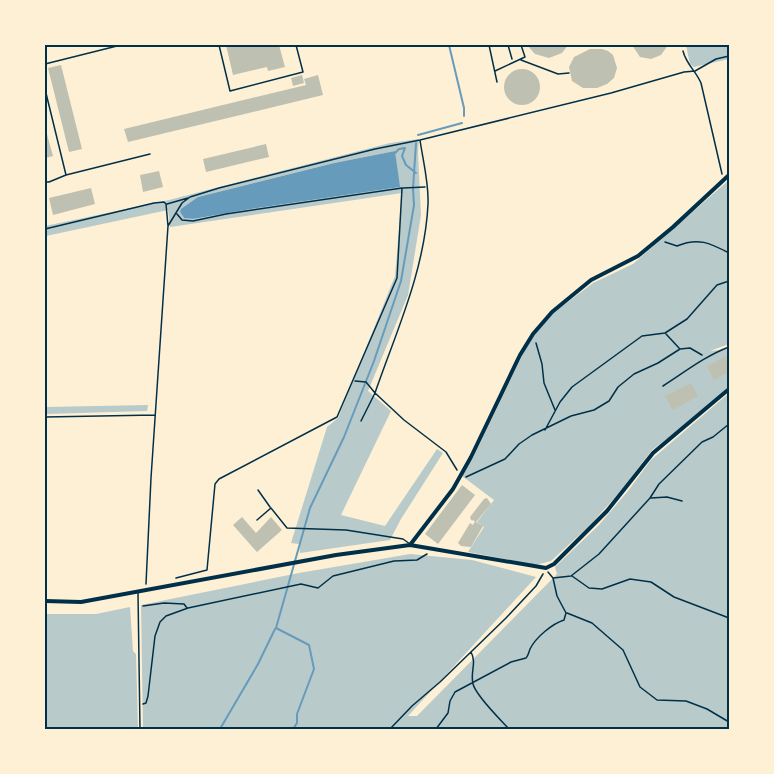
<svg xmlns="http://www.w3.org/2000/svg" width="774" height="774" font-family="Cabin,sans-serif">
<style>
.green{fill:#b9caca;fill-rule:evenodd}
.water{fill:#669bbc}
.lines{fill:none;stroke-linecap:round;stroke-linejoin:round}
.stream{stroke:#669bbc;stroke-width:2}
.building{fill:#bec0b2}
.path{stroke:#003049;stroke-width:1.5}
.service{stroke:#003049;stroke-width:1.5}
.minor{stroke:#003049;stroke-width:4}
.neatline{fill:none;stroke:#003049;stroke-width:2}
</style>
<rect width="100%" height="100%" fill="#fdf0d5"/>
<path class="green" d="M686,45H729V59L694,67L690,64Z
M419,139L418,152L421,215L408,295L368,391L391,411L341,515L385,526L437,449L443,453L401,519L390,540L300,553L299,544L291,543L327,427L338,418L395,276L402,193L170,227L168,210L46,236L45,226L169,200L390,143ZM395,151L399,187L251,209L193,219L184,218L180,212L198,197L334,163Z
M729,180V344L710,351L729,349V386L689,422L652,450L618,494L589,526L551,561L536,565L468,552L484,527L477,522L494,500L462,476L473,458L528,343L552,314L593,283L633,264Z
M729,393V729H143L141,605L299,573L410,554L472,560L536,577L408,716H417L557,574L555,567L599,525L628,491L651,460Z
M148,405L147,411L45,414V407Z
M130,607L133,651L136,654L138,729H45V614H96Z"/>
<path class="water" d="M395,151L400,187L251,209L193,219L184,218L180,212L181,209L198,197L334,163Z"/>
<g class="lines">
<path class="stream" d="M449,45L464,108V116
M418,135L462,123
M395,153L399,149L405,148L402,156L406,165L416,173
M220,729L258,664L275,629
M293,729L297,723V714L314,669L309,645L276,628L310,508L344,437L374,361L401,281L414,205L413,189L416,143"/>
</g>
<path class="building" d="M226,45H279L285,67L268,71L267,67L233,75Z
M527,45H568L562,53L549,58L535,54Z
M632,45H668L661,55L651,59L640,57Z
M590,49H602L608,51L613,55L617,68L614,78L607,84L597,88H583L572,81L569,67L574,57Z
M61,65L82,149L69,152L48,68Z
M504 87a18 18 0 1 1 36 0a18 18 0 1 1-36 0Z
M302,75L304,83L293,86L291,78Z
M318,75L323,95L128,142L124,129L306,85L304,79Z
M45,127L53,156L45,158Z
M266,144L269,157L206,172L203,159Z
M159,171L163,187L143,192L140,175Z
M91,188L95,204L53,215L49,198Z
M729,355V372L714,380L707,366Z
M691,383L698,396L673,410L665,396Z
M462,485L475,495L438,544L425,534Z
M487,498L491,504L476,522L483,526L471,547L461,546L458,543L470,523L473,525L475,521L471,520L470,517L484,499Z
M242,517L256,533L271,517L282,530L257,552L233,525Z"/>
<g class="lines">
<path class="path" d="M508,45L512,59
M683,51C686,64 696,71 701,83L722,174
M420,140C423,161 429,183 428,204C425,270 396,332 375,393L404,420L446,452L457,470
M403,188L425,187
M167,204L188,198
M168,226L182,203L190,197L219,188L375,149L420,140L611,93L684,72L695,71L716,59L729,56
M45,229L154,203L164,202L166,204L168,226L151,478L146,584
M665,242L677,246C698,237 710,243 729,253
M666,334L679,348
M536,343L542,364L544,383L555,410
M355,381L366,382L375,393L361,421
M45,417L155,415
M545,430L560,402L572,387L642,336L665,333L687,319L717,285L729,281
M466,477L505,459L519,444L532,435L571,416L594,410L609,401L618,387L634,374L658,363L680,349L690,348L702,355
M651,498L667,497L682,501
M548,572L553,578L571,576L599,554L650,498L659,484L702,442L713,437L729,424
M572,576L589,588L602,589L630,579L651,582L674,597L729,618
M176,578L207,570L215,484L219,479L337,417L397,278L402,188L226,214L193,221L182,220L177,214
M143,606L164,603L184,604L187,608
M567,613L592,623L623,650L640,687L657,700L686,701L707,709L729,722
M471,652C477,663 470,672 473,684C476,696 500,719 509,729
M143,704L146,703L148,696L155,636L160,622L166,616L188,608L301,584L318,588L333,576L394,561L417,560L427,554
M390,729L412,706L440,682L506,618L536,586L543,574
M436,729L448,713L450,701L455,692L511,662L526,658C528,656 529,652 530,649C536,637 552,624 564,620L566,613L557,596L553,578"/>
<path class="service" d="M219,45L230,91L303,72L296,45
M489,45L497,82
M521,60L558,74L569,73
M45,64L121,45
M495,71L525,57L521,45
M45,89L66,175
M45,182H49L66,175L150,154
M663,386C685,372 705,356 729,347
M258,490L270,507
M257,520L271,508L287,528L346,530L403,539L410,544
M138,593L140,729"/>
<path class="minor" d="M410,545L453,489L471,457L520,355L533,334L552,312L591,280L638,256L673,227L729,175
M45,601L81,602L336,555L410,545L546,568L554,564L607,511L653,453L729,389"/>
</g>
<rect width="774" height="774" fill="none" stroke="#fdf0d5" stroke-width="93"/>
<rect x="46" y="46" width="682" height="682" class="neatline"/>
</svg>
